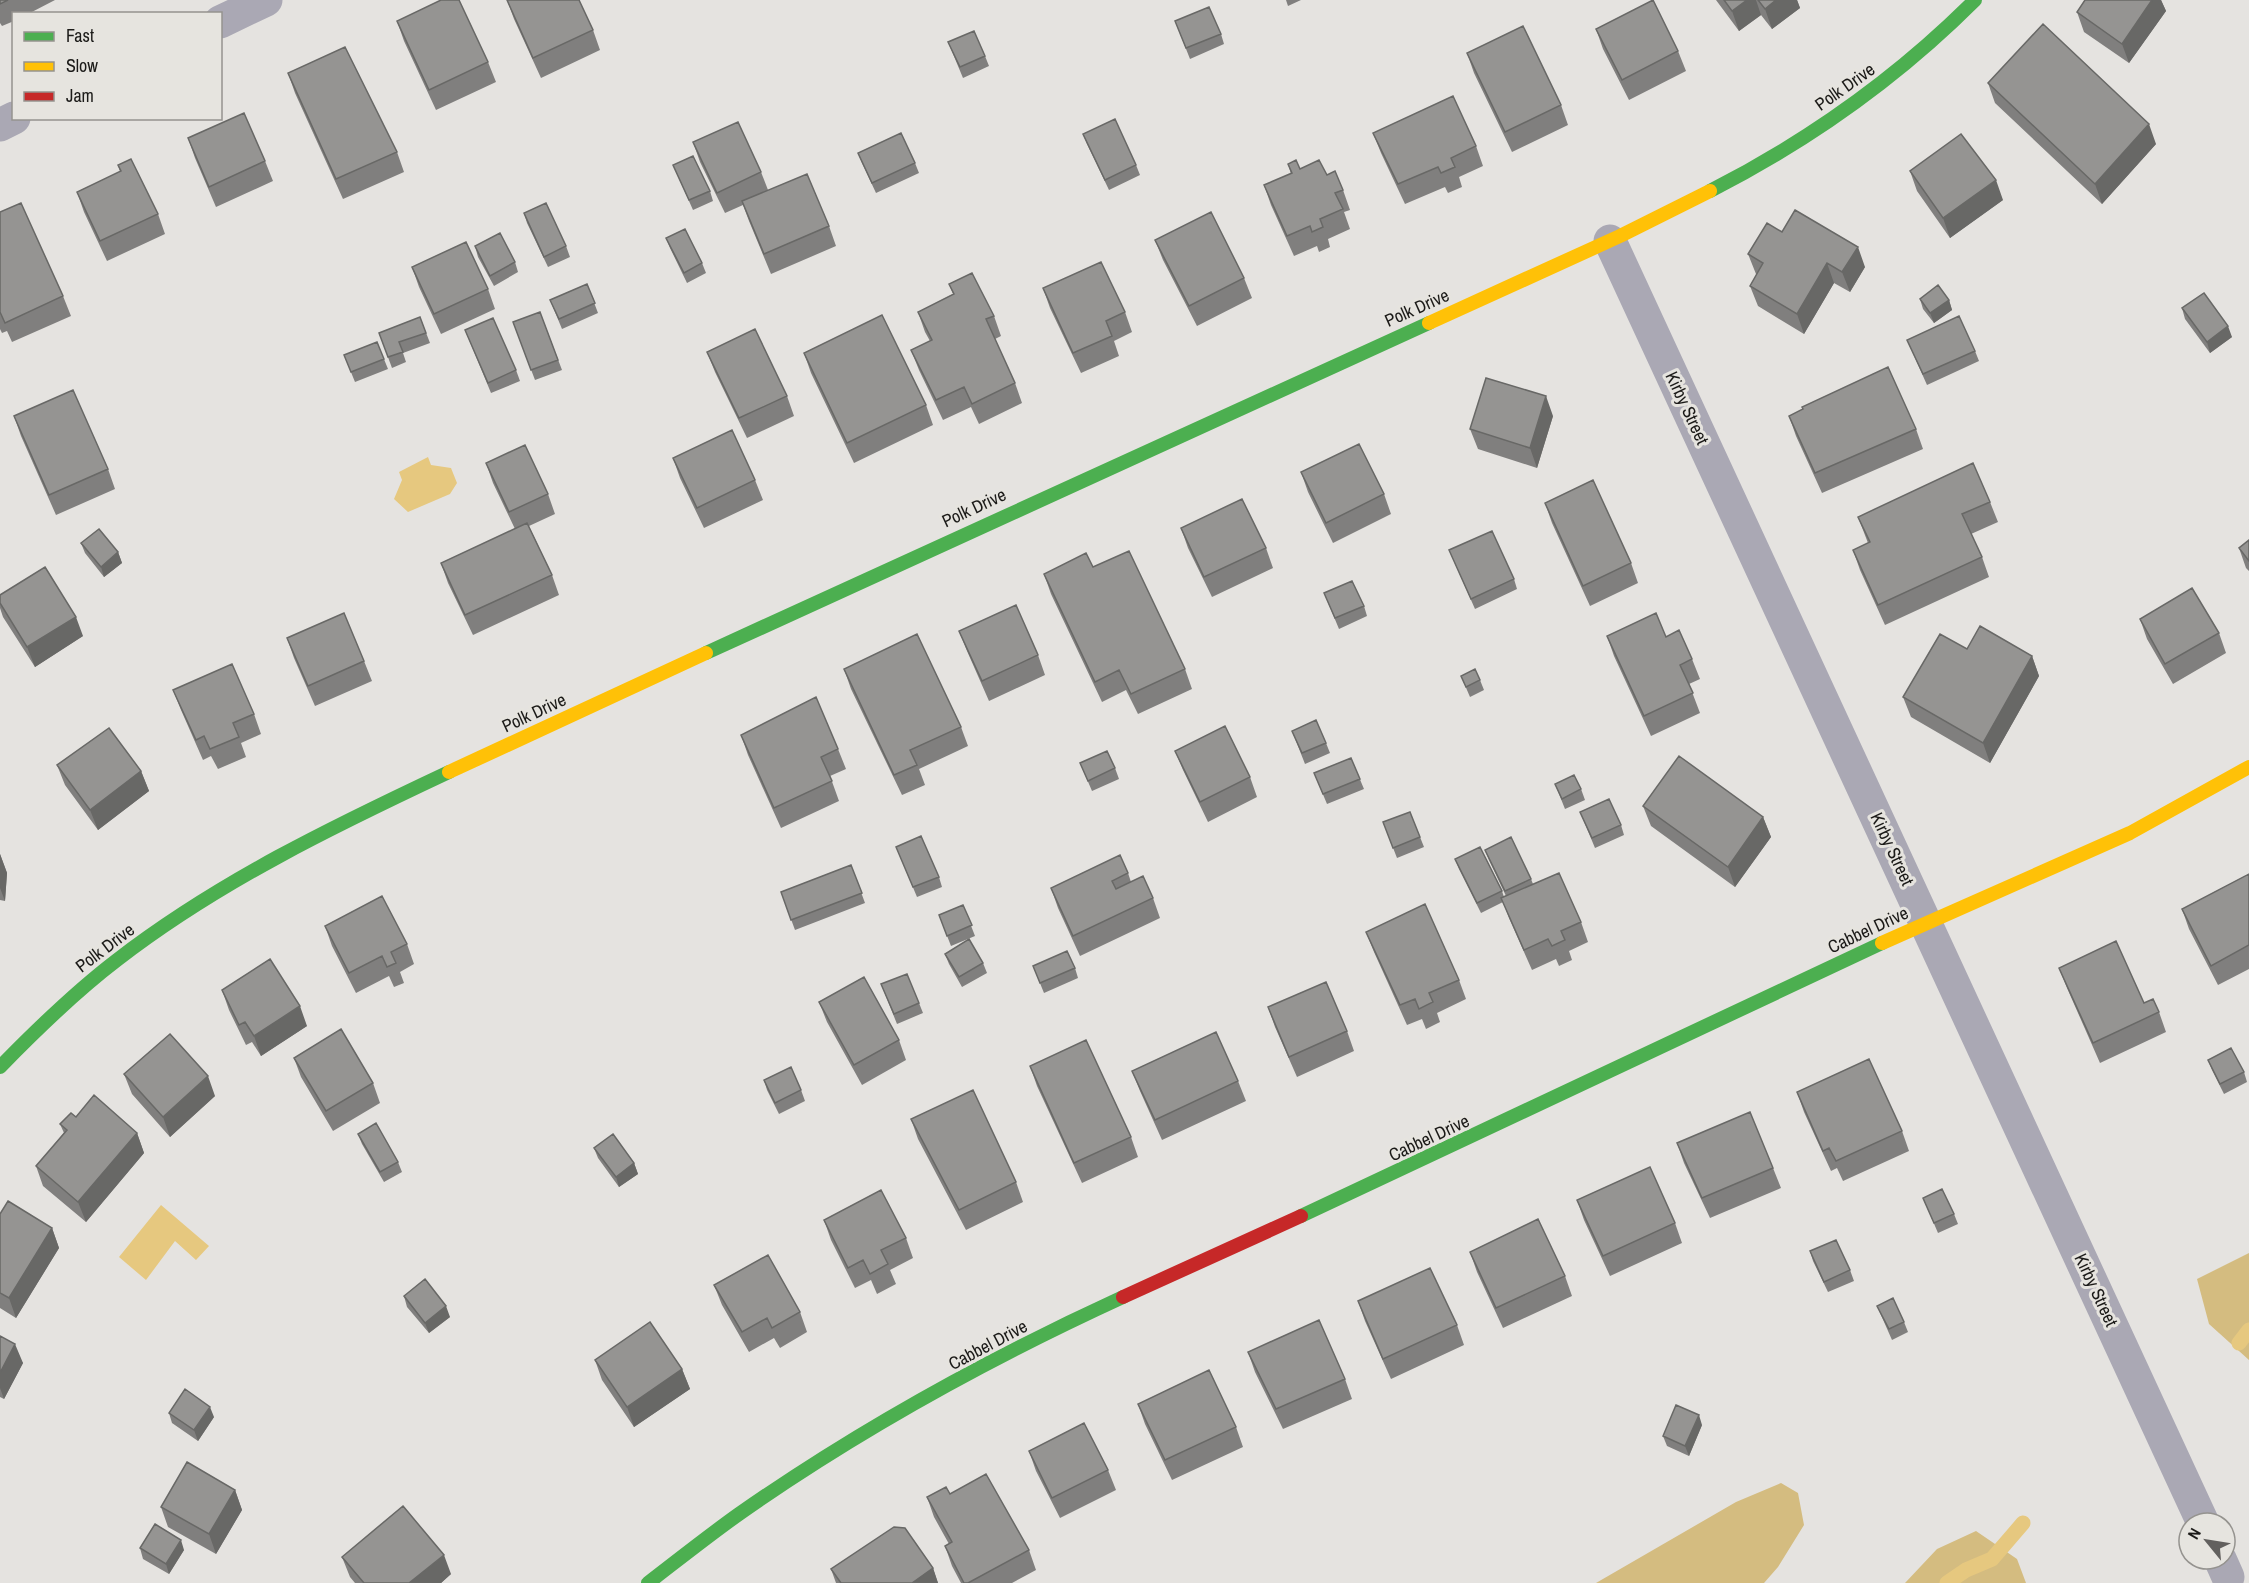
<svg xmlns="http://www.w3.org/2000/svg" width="2249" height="1583" font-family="'Archivo Narrow',sans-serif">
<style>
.forest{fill:#d4bc80}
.water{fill:#e6c87f}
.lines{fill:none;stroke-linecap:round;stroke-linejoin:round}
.stream{stroke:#e6c87f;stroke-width:15}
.street{stroke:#aaa8b4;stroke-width:33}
.fast{stroke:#4caf50;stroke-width:14}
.slow{stroke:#ffc107;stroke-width:14}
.jam{stroke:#c62828;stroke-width:14}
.wall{fill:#807f7e}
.shaded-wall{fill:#686866}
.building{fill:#959492;stroke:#686866;stroke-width:1.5}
.labels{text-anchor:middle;stroke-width:6;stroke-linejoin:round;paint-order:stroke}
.street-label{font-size:18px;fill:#1b1a18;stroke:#e6e4df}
</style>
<rect width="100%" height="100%" fill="#e5e3e0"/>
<path class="forest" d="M2249,1253V1360L2209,1324L2197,1279Z
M1781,1483L1798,1493L1804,1525L1778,1567L1764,1583H1596L1736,1502Z
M1976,1531L2017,1559L2026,1583H1905L1937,1549Z"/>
<path class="water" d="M428,457L431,465L451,468L457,483L450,494L408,512L394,499L402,480L399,472Z
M161,1205L209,1246L196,1260L175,1241L146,1280L119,1257Z"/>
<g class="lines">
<path class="stream" d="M2239,1343L2249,1330
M1947,1583L1966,1570L1992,1559L2023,1523"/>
<path class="street" d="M220,22L266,0
M0,125L14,118
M1610,241L2203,1523
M2220,1559L2228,1577"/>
<path class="fast" d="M1710,191C1808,141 1897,78 1975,0
M706,653L1429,323
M0,1067C37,1029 75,992 117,960C218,882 334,826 449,772
M1301,1216L1882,943
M648,1583C678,1560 708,1536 739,1514C859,1430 990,1358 1123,1297"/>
<path class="slow" d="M1429,323L1620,236L1710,191
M449,772L706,653
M1882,943L2130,833L2249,767"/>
<path class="jam" d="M1123,1297L1301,1216"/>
</g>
<path class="wall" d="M0,0H55L28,14H14V21L2,26L0,23Z
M507,0L593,30L600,50L541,78L514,19Z
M1286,0H1301L1288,6Z
M1716,0H1797L1800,8L1772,29L1761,15L1739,31Z
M2085,0H2161L2166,11L2129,63L2084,32L2077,12Z
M397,21L488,62L496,82L436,110L404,41Z
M1175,21L1221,34L1224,44L1190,59Z
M1596,29L1678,51L1686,71L1629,100L1603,49Z
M948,42L985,56L989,66L963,78Z
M1467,53L1561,105L1568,125L1512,152L1474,73Z
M288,73L397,152L404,172L343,199L295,93Z
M1988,83L2156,144L2102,204L1995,103Z
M1373,133L1476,146L1483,166L1459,177L1462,187L1448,193L1445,187L1405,204L1381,153Z
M1083,134L1136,165L1140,175L1109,190L1087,144Z
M188,138L265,161L273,181L216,207L195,158Z
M693,142L761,172L768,190L829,226L836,246L771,274L749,221L743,205L725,213L700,162Z
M858,153L915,163L919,173L876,193L862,163Z
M1288,164L1300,169L1327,175L1343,190L1350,210L1344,212L1350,229L1328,239L1330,247L1319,252L1317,246L1294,256L1271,205L1264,185L1291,174Z
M118,165L158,214L165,234L107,261L84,212L77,192L120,172Z
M673,165L710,191L713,201L693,210Z
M1910,171L2003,200L1950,238L1917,191Z
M0,212L63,296L71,316L12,342L7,331L2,333L0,329Z
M524,213L566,246L570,257L548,267L527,223Z
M1782,232L1865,267L1850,292L1834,283L1804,334L1758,306L1750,286L1757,275L1756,274L1748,254Z
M666,238L702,263L706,273L687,283L670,248Z
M1155,240L1244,278L1252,298L1197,326L1163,260Z
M475,246L515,262L518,272L494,286L478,257Z
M412,267L488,289L495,309L441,334L419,287Z
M587,284L598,313L562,329L550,300Z
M949,284L994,316L1001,336L995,339L1015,383L1022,403L979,424L971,407L943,420L919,370L911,350L930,341L925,332L918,312L953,294Z
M1043,288L1125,312L1132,332L1114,341L1119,356L1081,373L1050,308Z
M1920,299L1949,300L1952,310L1934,323L1923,309Z
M2182,308L2232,337L2210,353L2185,319Z
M540,312L562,370L535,380L513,322Z
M420,317L430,343L403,353L406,362L392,368L379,333Z
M465,330L516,370L520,381L491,393Z
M1907,340L1975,351L1979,361L1927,385Z
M377,342L388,369L355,382L344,355Z
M707,352L787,396L794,416L747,438L715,372Z
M804,353L926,405L933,425L854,463L811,373Z
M1802,407L1916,429L1923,449L1822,493L1796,436L1789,416L1803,409Z
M14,416L108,469L115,489L56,515L21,436Z
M1553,416L1537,468L1478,449L1470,429Z
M673,458L755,480L763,500L704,528L680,478Z
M486,463L548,494L555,514L529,526L552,575L559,595L473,635L448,583L441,563L515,529L493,483Z
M1301,472L1384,494L1391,514L1333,543L1308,492Z
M1990,502L1998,522L1971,534L1982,557L1989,577L1885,625L1860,570L1853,550L1868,543L1858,517Z
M1545,503L1631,563L1638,583L1590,606L1552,523Z
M1181,528L1266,548L1273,568L1212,597L1188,548Z
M2249,540V571L2246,568L2239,548Z
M81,543L118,552L122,563L104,577L85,553Z
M1449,550L1514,579L1517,589L1475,609Z
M1093,567L1185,669L1192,689L1138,714L1126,690L1102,702L1051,594L1044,574Z
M1324,593L1364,606L1367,616L1339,629Z
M0,595L83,636L35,667L3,617L0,608Z
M2140,619L2219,633L2226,653L2173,684L2147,639Z
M959,631L1038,655L1045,675L989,701L967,651Z
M1607,636L1666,637L1692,659L1700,679L1689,684L1700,713L1651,736L1614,656Z
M287,638L364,661L372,681L315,706L294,658Z
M1967,649L2032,656L2039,676L1990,763L1911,717L1903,697Z
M844,669L961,727L968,746L919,769L925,785L902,795L851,689Z
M1461,676L1480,680L1484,690L1470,697Z
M173,690L254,714L261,734L241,743L246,757L218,769L211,756L203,760L181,710Z
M1292,731L1326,743L1330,753L1305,764Z
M741,735L838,749L846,769L830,776L839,801L781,828L748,755Z
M1175,751L1250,777L1257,797L1208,822L1183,770Z
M1351,758L1364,789L1327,804L1314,773Z
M1080,763L1115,768L1119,779L1092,791Z
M57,765L141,771L149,791L98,830L65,785Z
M1555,784L1581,789L1585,800L1565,809Z
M1643,806L1763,817L1771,837L1735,887L1651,826Z
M1410,812L1424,847L1397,858L1383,822Z
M1580,812L1621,825L1624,835L1595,848Z
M896,847L939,877L942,887L917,897Z
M1485,850L1531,879L1533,884L1581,922L1588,942L1569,951L1572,960L1559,966L1556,959L1532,970L1509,918L1503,902L1481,913L1459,869L1455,859L1502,891L1504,897L1506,896L1489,860Z
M0,854L7,873L5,901L0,900Z
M851,865L865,903L795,930L781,892Z
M1128,873L1131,882L1153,898L1160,918L1080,956L1058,908L1051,888Z
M2249,874V969L2218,985L2189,929L2182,909Z
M963,905L975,936L951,946L939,915Z
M325,926L407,944L414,964L400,972L404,983L394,987L389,976L356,993L332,946Z
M1366,932L1459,980L1466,999L1437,1013L1440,1022L1426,1029L1422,1019L1407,1025L1374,952Z
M945,954L983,963L987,973L962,987L949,964Z
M1033,966L1075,968L1078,978L1044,993Z
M2059,968L2144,1003L2159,1012L2166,1032L2100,1063L2067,988Z
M881,984L919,1003L923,1013L897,1024Z
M222,990L307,1026L261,1056L252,1042L246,1045L229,1010Z
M819,1002L899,1040L906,1060L862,1085L827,1022Z
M1268,1007L1347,1031L1354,1051L1297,1077L1275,1027Z
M294,1058L373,1083L380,1103L333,1131L301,1077Z
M2208,1060L2244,1072L2247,1082L2224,1094L2212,1070Z
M1030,1066L1131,1137L1138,1157L1082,1183L1037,1086Z
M1132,1071L1238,1081L1246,1101L1162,1140L1140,1091Z
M124,1074L215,1096L170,1137L132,1094Z
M764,1080L801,1090L805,1101L779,1114L767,1090Z
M1797,1092L1902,1131L1909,1151L1843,1181L1837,1168L1831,1171L1804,1112Z
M76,1117L137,1133L144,1153L86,1222L43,1186L36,1166L64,1133L60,1124Z
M911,1119L1016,1182L1023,1202L966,1230L918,1139Z
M358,1134L398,1162L402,1172L384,1182L362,1144Z
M1677,1143L1773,1168L1781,1188L1710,1218L1684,1163Z
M594,1148L634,1163L638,1174L619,1187L598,1158Z
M1923,1198L1954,1214L1958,1224L1938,1233Z
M1577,1200L1675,1223L1682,1243L1610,1276L1584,1220Z
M0,1214L52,1228L59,1248L16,1318L0,1308Z
M824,1220L906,1238L913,1258L890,1270L896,1284L877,1294L871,1280L855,1288L831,1240Z
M1810,1251L1850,1270L1854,1281L1828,1292L1813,1261Z
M1470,1252L1565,1276L1572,1296L1503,1328L1477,1272Z
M714,1285L800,1312L807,1332L780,1348L774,1338L749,1352L722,1305Z
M404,1296L450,1317L429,1333L407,1307Z
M1358,1301L1457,1325L1464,1345L1391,1379L1365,1321Z
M1877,1306L1904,1322L1908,1332L1892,1340Z
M0,1336L23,1363L4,1399L0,1397Z
M1248,1352L1345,1379L1352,1399L1283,1429L1255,1372Z
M595,1360L682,1369L690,1389L634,1427L602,1380Z
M1138,1404L1236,1427L1243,1447L1172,1480L1145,1424Z
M169,1413L214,1417L198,1441L172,1423Z
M1702,1425L1689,1456L1667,1446L1663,1436Z
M1029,1451L1108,1470L1116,1490L1060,1518L1036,1471Z
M235,1490L242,1510L216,1554L168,1527L161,1507Z
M950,1494L1029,1550L1036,1570L1012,1583H961L952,1566L945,1546L949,1544L934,1517L927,1497Z
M140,1548L184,1550L169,1574L143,1559Z
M342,1557L451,1574L441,1583H355L350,1577Z
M933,1568L938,1583H836L831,1569Z"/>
<path class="shaded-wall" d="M1747,0H1756L1761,15L1739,31L1732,11Z
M1776,0H1797L1800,8L1772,29L1765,9Z
M2152,0H2161L2166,11L2129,63L2122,44Z
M2149,124L2156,144L2102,204L2095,184Z
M1996,180L2003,200L1950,238L1943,218Z
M1858,247L1865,267L1850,292L1842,272Z
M1827,263L1834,283L1804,334L1797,314Z
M1949,300L1952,310L1934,323L1930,313Z
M2228,326L2232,337L2210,353L2207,342Z
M1546,396L1553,416L1537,468L1530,448Z
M118,552L122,563L104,577L101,567Z
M76,617L83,636L35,667L27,647Z
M2032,656L2039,676L1990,763L1983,743Z
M141,771L149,791L98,830L90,810Z
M1763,817L1771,837L1735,887L1728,867Z
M0,854L7,873L5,901L0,888Z
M300,1006L307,1026L261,1056L254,1036Z
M208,1076L215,1096L170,1137L163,1117Z
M137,1133L144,1153L86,1222L78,1202Z
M634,1163L638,1174L619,1187L616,1177Z
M52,1228L59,1248L16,1318L9,1298Z
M446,1306L450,1317L429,1333L425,1323Z
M15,1344L23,1363L4,1399L0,1388V1373Z
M682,1369L690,1389L634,1427L627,1407Z
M210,1407L214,1417L198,1441L194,1430Z
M1699,1415L1702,1425L1689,1456L1685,1446Z
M235,1490L242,1510L216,1554L209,1534Z
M181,1540L184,1550L169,1574L166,1564Z
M444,1555L451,1574L441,1583H409Z
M933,1568L938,1583H912Z"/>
<path class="building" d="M0,0H8L0,4Z
M441,0H459L488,62L429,90L397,21Z
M507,0H579L593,30L533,58Z
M1653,0L1678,51L1622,80L1596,29Z
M1724,0H1747L1732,11Z
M1758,0H1776L1765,9Z
M2085,0H2152L2122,44L2077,12Z
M1209,7L1221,34L1186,48L1175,21Z
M2043,24L2149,124L2095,184L1988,83Z
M1523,26L1561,105L1505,132L1467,53Z
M974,31L985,56L960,67L948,42Z
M345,47L397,152L336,179L288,73Z
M1453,96L1476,146L1451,158L1455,167L1441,173L1438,167L1398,184L1373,133Z
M244,113L265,161L209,187L188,138Z
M1115,119L1136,165L1105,180L1083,134Z
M738,122L761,172L717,193L693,142Z
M901,133L915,163L872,183L858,153Z
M1961,134L1996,180L1943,218L1910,171Z
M693,156L710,191L689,200L673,165Z
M131,159L158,214L100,241L77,192L121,171L118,165Z
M1296,160L1300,169L1319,160L1327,175L1335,171L1343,190L1335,193L1343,209L1320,219L1323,227L1312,232L1310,226L1287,236L1264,185L1292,173L1288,164Z
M807,174L829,226L764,254L742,201Z
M21,203L63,296L5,323L0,312V212Z
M546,203L566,246L544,257L524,213Z
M1795,210L1858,247L1842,272L1827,263L1797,314L1750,286L1763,263L1748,254L1767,223L1782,232Z
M1211,212L1244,278L1189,306L1155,240Z
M685,229L702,263L684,273L666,238Z
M500,233L515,262L490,276L475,246Z
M466,242L488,289L434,314L412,267Z
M1101,262L1125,312L1106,321L1112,336L1073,353L1043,288Z
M972,273L994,316L986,319L1015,383L972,404L964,387L936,400L911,350L932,340L918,312L954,294L949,284Z
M587,284L595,303L559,319L550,300Z
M1938,285L1949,300L1930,313L1920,299Z
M2204,293L2228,326L2207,342L2182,308Z
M540,312L558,360L531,370L513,322Z
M882,315L926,405L847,443L804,353Z
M1959,316L1975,351L1923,374L1907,340Z
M420,317L426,333L399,342L403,352L388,357L379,333Z
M493,318L516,370L488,383L465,330Z
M755,329L787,396L739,418L707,352Z
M377,342L384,359L351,372L344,355Z
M1888,367L1916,429L1815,473L1789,416L1803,409L1802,407Z
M1486,378L1546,396L1530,448L1470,429Z
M73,390L108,469L49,495L14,416Z
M732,430L755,480L697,508L673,458Z
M1359,444L1384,494L1326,523L1301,472Z
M525,445L548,494L509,512L486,463Z
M1973,463L1990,502L1962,514L1982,557L1878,605L1853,550L1870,542L1858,517Z
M1593,480L1631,563L1583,586L1545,503Z
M1242,499L1266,548L1204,577L1181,528Z
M527,523L552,575L465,615L441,563Z
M99,529L118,552L101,567L81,543Z
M1492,531L1514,579L1471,599L1449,550Z
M2249,540V561L2239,548Z
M1129,551L1185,669L1131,694L1119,670L1095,682L1044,574L1086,553L1093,567Z
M45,567L76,617L27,647L0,603V595Z
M1352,581L1364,606L1335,618L1324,593Z
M2192,588L2219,633L2165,664L2140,619Z
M1016,605L1038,655L982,681L959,631Z
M344,613L364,661L308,686L287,638Z
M1656,613L1666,637L1679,630L1692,659L1680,665L1693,693L1644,716L1607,636Z
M1980,626L2032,656L1983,743L1903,697L1940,634L1967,649Z
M917,634L961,727L910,750L917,765L894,775L844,669Z
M232,664L254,714L233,723L239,737L210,749L204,736L196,740L173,690Z
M1475,669L1480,680L1466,687L1461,676Z
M816,697L838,749L821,757L832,781L774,808L741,735Z
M1316,720L1326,743L1302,753L1292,731Z
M1225,726L1250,777L1200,802L1175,751Z
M109,728L141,771L90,810L57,765Z
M1107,751L1115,768L1088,781L1080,763Z
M1679,756L1763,817L1728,867L1643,806Z
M1351,758L1360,779L1323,794L1314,773Z
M1574,775L1581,789L1562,799L1555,784Z
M1609,799L1621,825L1592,838L1580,812Z
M1410,812L1420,837L1393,848L1383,822Z
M921,836L939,877L913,887L896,847Z
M1511,837L1531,879L1505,891L1485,850Z
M1480,847L1502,891L1477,903L1455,859Z
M1120,855L1128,873L1112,881L1116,889L1143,876L1153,898L1073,936L1051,888Z
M851,865L862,893L791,920L781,892Z
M1559,873L1581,922L1561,931L1565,940L1552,946L1548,939L1524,950L1501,898Z
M2249,874V945L2211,966L2182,909Z
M382,896L407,944L391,952L396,963L387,967L382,956L349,973L325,926Z
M1425,904L1459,980L1429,993L1433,1002L1419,1009L1415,999L1400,1005L1366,932Z
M963,905L972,925L947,936L939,915Z
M969,939L983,963L959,977L945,954Z
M2116,941L2144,1003L2153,999L2159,1012L2093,1043L2059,968Z
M1067,951L1075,968L1040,983L1033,966Z
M270,959L300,1006L254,1036L245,1022L239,1025L222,990Z
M907,974L919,1003L894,1014L881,984Z
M864,977L899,1040L854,1065L819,1002Z
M1326,982L1347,1031L1289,1057L1268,1007Z
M341,1029L373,1083L326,1111L294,1058Z
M1216,1032L1238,1081L1155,1120L1132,1071Z
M170,1034L208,1076L163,1117L124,1074Z
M1086,1040L1131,1137L1074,1163L1030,1066Z
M2231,1048L2244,1072L2220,1084L2208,1060Z
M1869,1059L1902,1131L1836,1161L1829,1148L1823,1151L1797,1092Z
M791,1067L801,1090L775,1103L764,1080Z
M973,1090L1016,1182L959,1210L911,1119Z
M94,1095L137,1133L78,1202L36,1166L67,1130L60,1124L71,1113L76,1117Z
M1750,1112L1773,1168L1702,1198L1677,1143Z
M376,1123L398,1162L380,1172L358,1134Z
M613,1134L634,1163L616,1177L594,1148Z
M1650,1167L1675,1223L1603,1256L1577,1200Z
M1942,1189L1954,1214L1934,1223L1923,1198Z
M881,1190L906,1238L881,1250L888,1264L870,1274L863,1260L848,1268L824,1220Z
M8,1201L52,1228L9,1298L0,1293V1214Z
M1538,1219L1565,1276L1496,1308L1470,1252Z
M1836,1240L1850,1270L1824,1282L1810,1251Z
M768,1255L800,1312L772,1328L767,1318L742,1332L714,1285Z
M1430,1268L1457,1325L1383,1359L1358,1301Z
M425,1279L446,1306L425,1323L404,1296Z
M1893,1298L1904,1322L1889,1329L1877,1306Z
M1319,1320L1345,1379L1276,1409L1248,1352Z
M650,1322L682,1369L627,1407L595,1360Z
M0,1336L15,1344L0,1373Z
M1209,1370L1236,1427L1165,1460L1138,1404Z
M185,1389L210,1407L194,1430L169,1413Z
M1676,1405L1699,1415L1685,1446L1663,1436Z
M1084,1423L1108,1470L1052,1498L1029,1451Z
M187,1462L235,1490L209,1534L161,1507Z
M986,1474L1029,1550L968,1583H964L945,1546L952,1542L927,1497L946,1487L950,1494Z
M403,1506L444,1555L409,1583H364L342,1557Z
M155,1524L181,1540L166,1564L140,1548Z
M894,1527L905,1528L933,1568L912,1583H841L831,1569Z"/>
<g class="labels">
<g class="street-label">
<text transform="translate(1845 87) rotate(-35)" y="6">Polk Drive</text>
<text transform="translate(1417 308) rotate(-24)" y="6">Polk Drive</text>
<text transform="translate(1687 408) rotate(65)" y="6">Kirby Street</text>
<text transform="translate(974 508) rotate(-25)" y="6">Polk Drive</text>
<text transform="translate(534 713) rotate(-25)" y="6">Polk Drive</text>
<text transform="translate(1892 849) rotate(65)" y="6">Kirby Street</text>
<text transform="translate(1868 930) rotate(-25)" y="6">Cabbel Drive</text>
<text transform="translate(105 948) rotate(-37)" y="6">Polk Drive</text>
<text transform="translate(1429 1138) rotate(-25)" y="6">Cabbel Drive</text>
<text transform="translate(2096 1290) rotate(65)" y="6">Kirby Street</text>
<text transform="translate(988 1345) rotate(-28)" y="6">Cabbel Drive</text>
</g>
</g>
<rect x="12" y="12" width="210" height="108" fill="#e6e4df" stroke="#95938f" stroke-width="1.5"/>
<rect x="24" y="32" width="30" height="9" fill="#4caf50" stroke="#95938f" stroke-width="1.5"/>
<text x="66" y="42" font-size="18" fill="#1b1a18">Fast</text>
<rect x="24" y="62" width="30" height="9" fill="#ffc107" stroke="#95938f" stroke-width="1.5"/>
<text x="66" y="72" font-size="18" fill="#1b1a18">Slow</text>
<rect x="24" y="92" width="30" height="9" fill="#c62828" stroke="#95938f" stroke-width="1.5"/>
<text x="66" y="102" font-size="18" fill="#1b1a18">Jam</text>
<g transform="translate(2207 1541) rotate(300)"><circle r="28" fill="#e6e4df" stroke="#95938f" stroke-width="1.5"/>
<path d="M0-4.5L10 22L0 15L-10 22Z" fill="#62605e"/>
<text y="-9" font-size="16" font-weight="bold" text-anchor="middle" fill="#1b1a18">N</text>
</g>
</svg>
